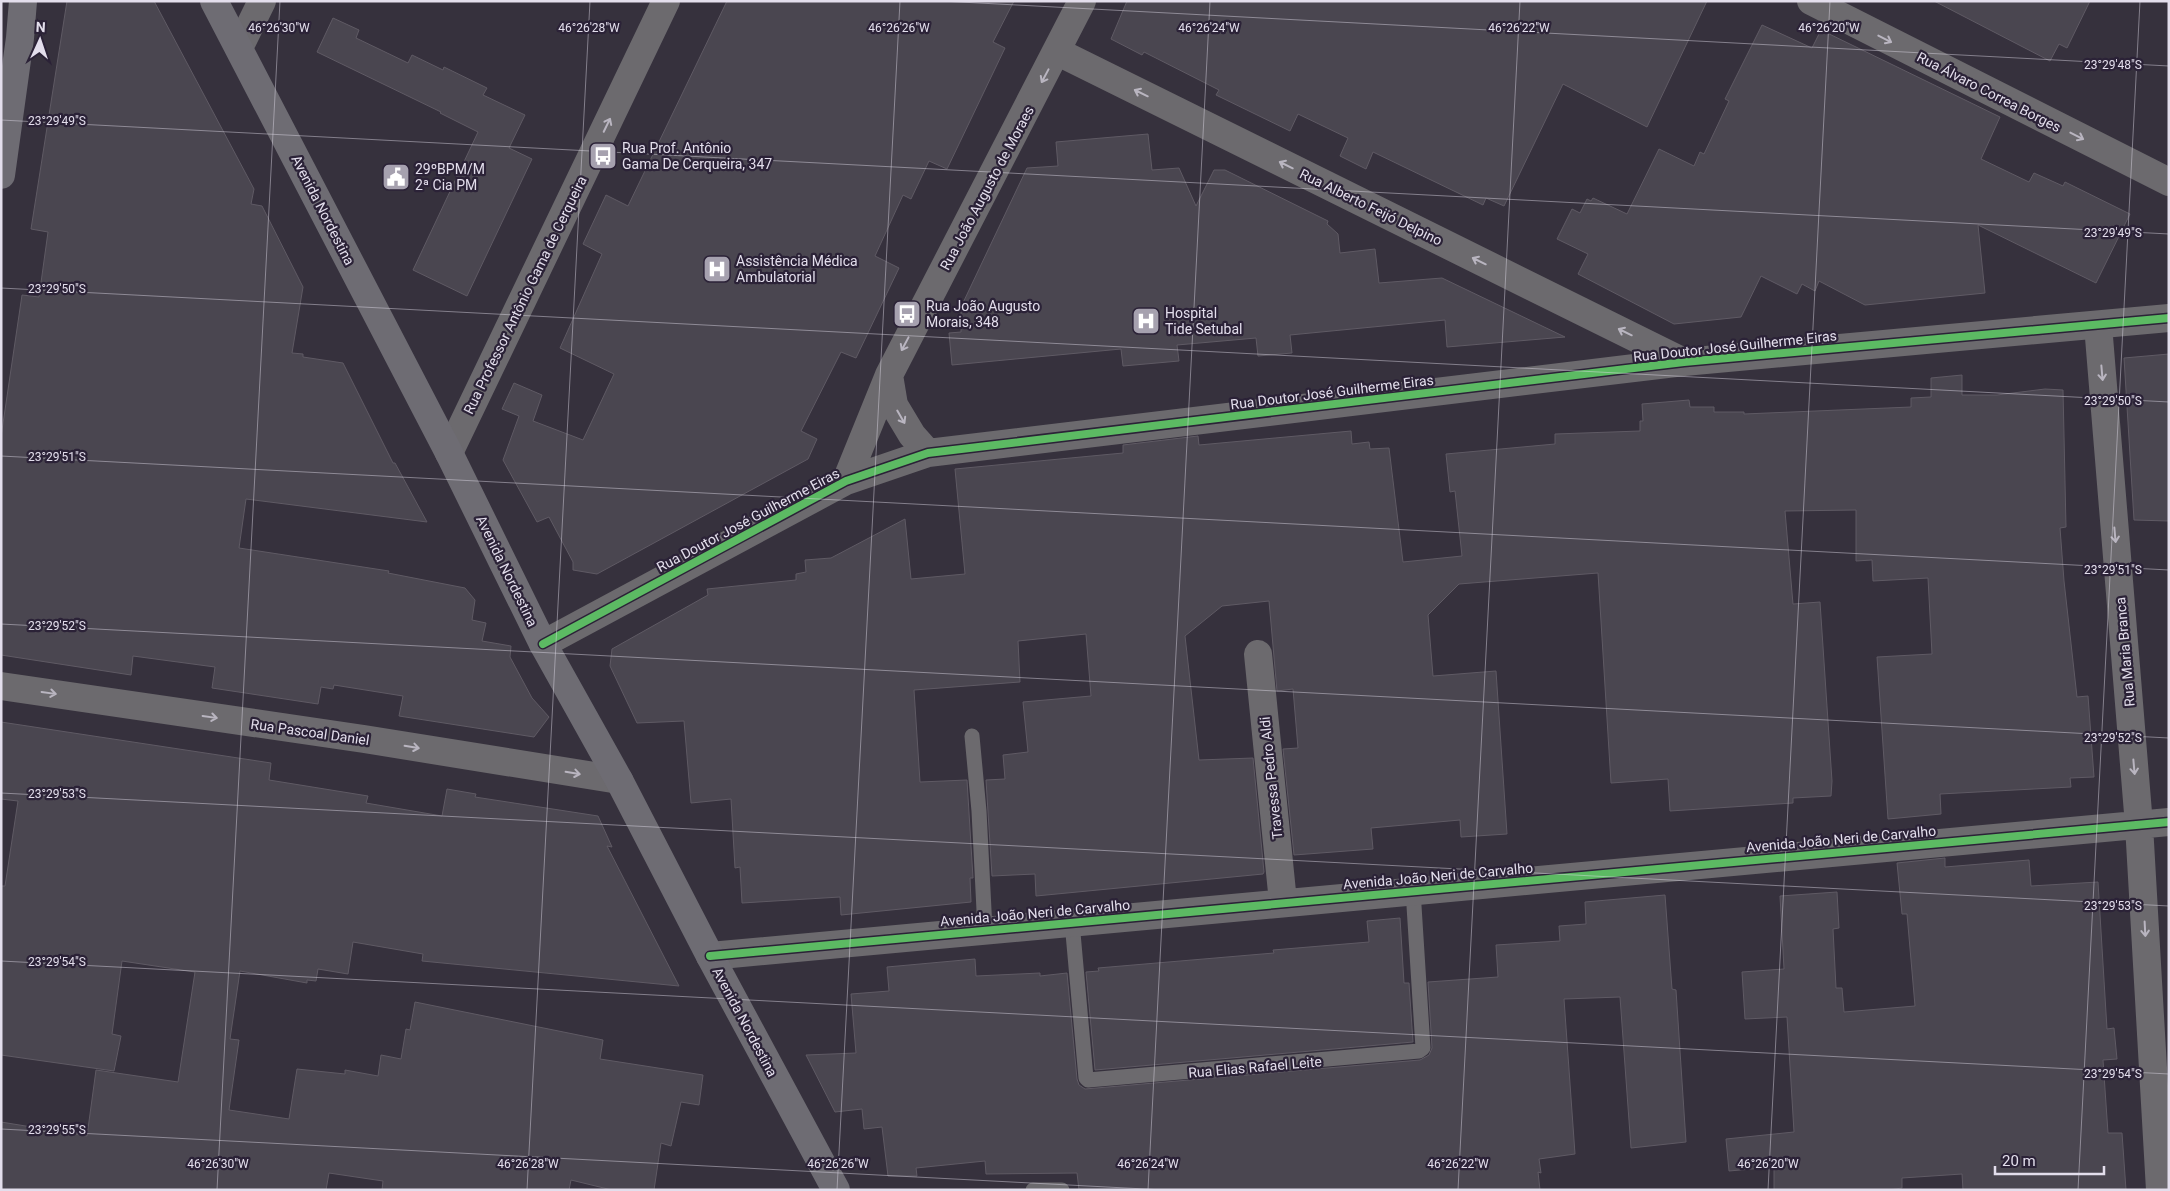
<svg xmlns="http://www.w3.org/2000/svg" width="2170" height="1191" font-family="Roboto,sans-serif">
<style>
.building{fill:#4a4650;stroke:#5f5a64}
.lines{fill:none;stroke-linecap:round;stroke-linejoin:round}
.lane{stroke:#6c6a6e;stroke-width:15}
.street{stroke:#6c6a6e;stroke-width:28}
.secondary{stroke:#6e6c73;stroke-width:28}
.cycleway-casing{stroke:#2b2237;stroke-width:11}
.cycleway{stroke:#5cba63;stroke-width:8}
.oneway{stroke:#b9b5c0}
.ticks{fill:none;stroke:#e3deec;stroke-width:1;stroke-opacity:0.45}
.labels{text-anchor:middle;stroke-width:4.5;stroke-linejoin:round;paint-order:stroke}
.street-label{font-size:14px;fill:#e3deec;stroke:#2b2237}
.poi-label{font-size:14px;fill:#e3deec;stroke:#2b2237;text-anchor:start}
.ticks-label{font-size:12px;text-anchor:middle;fill:#e3deec;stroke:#2b2237;stroke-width:4.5;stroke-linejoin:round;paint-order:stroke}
</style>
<rect width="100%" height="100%" fill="#36313d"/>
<path class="building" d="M67,1H154L254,189L251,204L262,206L303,287L292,353L303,354V357L343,363L393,463H395L427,522L246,499L239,548L389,571L388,573L465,588L475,600L472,620L486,623L482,641L511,646L510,657L532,698L549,717L534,737L399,716L403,696L334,685L333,689L321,687L318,704L212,688L215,667L133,656L131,675L1,655V437L22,295L39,297L48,232L31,229Z
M727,1H1014L993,42L1005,48L947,169L929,161L911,199L903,195L875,256L899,268L856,358L841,352L801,431L817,439L808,459L597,574L573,570V562L549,517L537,522L503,460L519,416L502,409L514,383L542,395L533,421L583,440L614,374L560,348L602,254L583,244L606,195L628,206Z
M1127,1H1707L1647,127L1563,84L1504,206L1486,198L1483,205L1373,152L1366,169L1340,156L1348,138L1298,114L1290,131L1216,95L1219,90L1144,52L1142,55L1111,39Z
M1934,1H2090L2067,48L2059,44L2050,61Z
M333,18L359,30L356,38L408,63L412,55L443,70L444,67L487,88L483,95L525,115L509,148L532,159L467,296L413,270L478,132L440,113L441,112L317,52Z
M1762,25L1812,48L1821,30L2000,117L1981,159L2029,182L2034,173L2063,186L2065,182L2130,214L2096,283L1978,225L1985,293L1865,305L1819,281L1815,291L1802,284L1797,294L1761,276L1741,317L1674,324L1578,274L1588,254L1557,239L1572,209L1580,213L1587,199L1591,201L1593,198L1627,214L1659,149L1694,166L1700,152L1704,154L1729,101L1725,99Z
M1148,134L1152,170L1179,168L1196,206L1214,170H1225L1328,221L1327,224L1338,234L1340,253L1375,249L1379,283L1442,278L1565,337L1447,347L1445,320L1290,335L1292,353L1258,356L1256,338L1177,345L1179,361L1123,366L1121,349L952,365L949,333L961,332V307L1027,168L1058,166L1056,142Z
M2169,354V521L2134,520L2124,358Z
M1962,375V395H1997L2045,389L2063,390L2066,527L2060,528L2064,581L2077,697L2088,696L2094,777L2070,778L2071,787L1940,794L1941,814L1888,819L1877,657L1932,654L1928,578L1873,581L1872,560L1856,561V510L1785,511L1793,604L1820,602L1832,781L1831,796L1793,798V803L1670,811L1668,779L1611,783L1598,573L1459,584L1428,615L1433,676L1496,671L1507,834L1461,837L1460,820L1371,828L1373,849L1294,855L1283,749L1298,748L1293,689L1277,691L1269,601L1222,606L1185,636L1199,760L1253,758L1264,872L1263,874L1036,896L1035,874L992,876L986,780L1005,779L1003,755L1028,752L1023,702L1091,696L1086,634L1018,641L1020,682L914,690L920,782L967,780L973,878H970L971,902L841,915L840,897L742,903L740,867L735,868L731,799L691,803L684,721L637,723L610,666L612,649L708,595L707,589L796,580V574L806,572L805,560L831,558L905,519L911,579L965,574L955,469L1123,453V445L1198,436L1199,445L1351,431L1352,444L1369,442L1370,449L1389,448L1403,562L1462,556L1455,491L1450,492L1446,454L1555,444V434L1640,431V421H1643L1642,404L1689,400L1690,407H1714V412H1744V414L1911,407V398L1931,397V378Z
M1,722L271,763L269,780L368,796L366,803L442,816L447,789L476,794L475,797L598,816L612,847L607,846L679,986L422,961L423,954L353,942L348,974L318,969L316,981L307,980V983L240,971L230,1039L239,1040L229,1110L289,1119L297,1069L345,1074V1070L378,1076L381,1055L401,1059L406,1029L410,1030L415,1002L603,1040L600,1059L703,1075L699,1105L681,1102L671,1146L661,1143L654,1190H612L571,1180L569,1190H382L383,1181L329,1173L326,1190H1V1122L87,1136L96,1070L178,1082L195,972L122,961L112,1034L121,1036L114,1071L1,1055V886H5L18,801L1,799Z
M1945,858V867L2029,860L2031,886L2098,882L2107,1029L2114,1028L2117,1059L2103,1060L2108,1133H2122L2126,1190H1963L1962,1174L1902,1178V1188L1888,1190H1774V1167L1729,1171L1726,1139L1794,1132L1787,1017L1745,1019L1742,972L1784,969L1780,896L1837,892L1839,928L1833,929L1836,988H1842L1844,1012L1915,1006L1907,914H1902L1897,863Z
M1665,895L1672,989L1676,990L1686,1142L1631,1148L1620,997L1564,999L1575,1154L1539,1159L1541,1173L1538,1172L1540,1190H1079L1077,1173L986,1174L985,1161L916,1168L917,1176H888L882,1127L864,1129L862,1109L835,1112L806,1055L856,1053L851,994L889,991L887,967L975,959L976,976L1040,973V976L1067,973L1077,1079L1079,1085L1085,1089L1420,1060L1429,1055L1432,1048L1428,982L1498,977L1496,945L1560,941L1559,926L1586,924L1585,902Z
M1400,918L1404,983H1409L1413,1042L1095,1070L1086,972L1099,971L1098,968L1274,953L1273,950L1369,942L1367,921Z"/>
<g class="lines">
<path class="lane" d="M972,736L979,811L985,930
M1072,922L1086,1078L1088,1080L1419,1051L1423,1048L1413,890
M1033,1190H1062"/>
<path class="street" d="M1811,1L2169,182
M239,48L262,1
M1058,52L1684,362
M2098,325L2139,825L2160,1190
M889,375L894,405L912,435L928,453
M449,453L666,1
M846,481L889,375L1082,1
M543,644L846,481L928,453L1684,362L2169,318
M1258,654L1283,902
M1,686L364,739L619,780
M710,956L2169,822"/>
<path class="secondary" d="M214,1L449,453L543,644L619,780L710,956L836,1190
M1,175L20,38L23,1"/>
<defs>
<path id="cycleway" d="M543,644L846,481L928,453L1684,362L2169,318
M710,956L2169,822"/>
</defs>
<use href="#cycleway" class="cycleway-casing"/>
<use href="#cycleway" class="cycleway"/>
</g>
<defs><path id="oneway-shaft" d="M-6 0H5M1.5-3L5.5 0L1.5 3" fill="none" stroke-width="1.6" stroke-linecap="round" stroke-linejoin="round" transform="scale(1.25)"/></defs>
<g class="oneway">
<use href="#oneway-shaft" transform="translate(1885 39) rotate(27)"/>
<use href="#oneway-shaft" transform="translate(1045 76) rotate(118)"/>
<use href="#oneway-shaft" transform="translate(1141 93) rotate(-154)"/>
<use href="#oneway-shaft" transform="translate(607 125) rotate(-64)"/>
<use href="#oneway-shaft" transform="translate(2077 136) rotate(27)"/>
<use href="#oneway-shaft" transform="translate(1286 165) rotate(-154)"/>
<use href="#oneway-shaft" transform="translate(1479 261) rotate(-154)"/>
<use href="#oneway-shaft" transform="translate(1625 332) rotate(-154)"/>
<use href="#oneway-shaft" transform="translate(905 344) rotate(118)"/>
<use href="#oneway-shaft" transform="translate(2102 373) rotate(85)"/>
<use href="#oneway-shaft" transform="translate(901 417) rotate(60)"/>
<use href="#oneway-shaft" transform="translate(2115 535) rotate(85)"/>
<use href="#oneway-shaft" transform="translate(49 693) rotate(8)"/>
<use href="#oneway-shaft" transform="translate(210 717) rotate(8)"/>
<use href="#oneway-shaft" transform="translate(412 747) rotate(9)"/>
<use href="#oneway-shaft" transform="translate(2134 767) rotate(85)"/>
<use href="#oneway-shaft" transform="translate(573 773) rotate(9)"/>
<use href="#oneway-shaft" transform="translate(2145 929) rotate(87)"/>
</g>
<path class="ticks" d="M941,1L2169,66M1,120L2169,234M1,288L2169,402M1,456L2169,570M1,624L2169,738M1,793L2169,906M1,961L2169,1074M1,1129L1164,1190M217,1190L280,1M527,1190L590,1M837,1190L900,1M1148,1190L1210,1M1458,1190L1520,1M1768,1190L1830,1M2078,1190L2140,1"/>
<defs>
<symbol id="bus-square" viewBox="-11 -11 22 22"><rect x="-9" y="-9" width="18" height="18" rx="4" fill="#a6a1af" stroke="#2b2237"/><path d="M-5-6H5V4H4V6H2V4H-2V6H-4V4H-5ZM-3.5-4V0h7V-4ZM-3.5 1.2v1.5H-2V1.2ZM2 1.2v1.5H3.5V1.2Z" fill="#fff"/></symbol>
<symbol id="civic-square" viewBox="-11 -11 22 22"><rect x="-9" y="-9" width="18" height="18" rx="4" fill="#a6a1af" stroke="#2b2237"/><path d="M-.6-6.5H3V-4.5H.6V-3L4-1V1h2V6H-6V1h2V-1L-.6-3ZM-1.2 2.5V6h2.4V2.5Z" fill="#fff"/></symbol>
<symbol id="hospital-square" viewBox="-11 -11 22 22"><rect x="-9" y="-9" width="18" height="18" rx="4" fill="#a6a1af" stroke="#2b2237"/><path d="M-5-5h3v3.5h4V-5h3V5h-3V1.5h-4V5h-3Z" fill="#fff"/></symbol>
</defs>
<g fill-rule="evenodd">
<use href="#bus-square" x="587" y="140" width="32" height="32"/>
<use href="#civic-square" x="380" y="161" width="32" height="32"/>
<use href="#hospital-square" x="701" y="253" width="32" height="32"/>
<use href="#bus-square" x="891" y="298" width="32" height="32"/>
<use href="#hospital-square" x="1130" y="305" width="32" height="32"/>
</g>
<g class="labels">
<g class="street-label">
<text transform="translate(1989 92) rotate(27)" y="5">Rua Álvaro Correa Borges</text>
<text transform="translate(987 188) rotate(-62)" y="5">Rua João Augusto de Moraes</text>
<text transform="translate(1371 207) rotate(26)" y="5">Rua Alberto Feijó Delpino</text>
<text transform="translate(323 210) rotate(63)" y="5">Avenida Nordestina</text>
<text transform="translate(525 295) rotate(-64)" y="5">Rua Professor Antônio Gama de Cerqueira</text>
<text transform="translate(1735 346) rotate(-6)" y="5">Rua Doutor José Guilherme Eiras</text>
<text transform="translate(1332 392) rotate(-7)" y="5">Rua Doutor José Guilherme Eiras</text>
<text transform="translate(748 520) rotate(-28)" y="5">Rua Doutor José Guilherme Eiras</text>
<text transform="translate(507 571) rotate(64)" y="5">Avenida Nordestina</text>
<text transform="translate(2125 652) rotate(-95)" y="5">Rua Maria Branca</text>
<text transform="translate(310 732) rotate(8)" y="5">Rua Pascoal Daniel</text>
<text transform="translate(1271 778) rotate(-96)" y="5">Travessa Pedro Aldi</text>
<text transform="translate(1841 839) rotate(-5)" y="5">Avenida João Neri de Carvalho</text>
<text transform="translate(1438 876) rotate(-5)" y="5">Avenida João Neri de Carvalho</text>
<text transform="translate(1035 913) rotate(-5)" y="5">Avenida João Neri de Carvalho</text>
<text transform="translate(745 1022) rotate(62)" y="5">Avenida Nordestina</text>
<text transform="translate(1255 1067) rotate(-5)" y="5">Rua Elias Rafael Leite</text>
</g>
<g class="poi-label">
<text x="622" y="153">Rua Prof. Antônio<tspan x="622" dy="16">Gama De Cerqueira, 347</tspan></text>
<text x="415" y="174">29ºBPM/M<tspan x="415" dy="16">2ª Cia PM</tspan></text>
<text x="736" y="266">Assistência Médica<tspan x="736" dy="16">Ambulatorial</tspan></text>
<text x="926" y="311">Rua João Augusto<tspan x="926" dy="16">Morais, 348</tspan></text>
<text x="1165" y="318">Hospital<tspan x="1165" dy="16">Tide Setubal</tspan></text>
</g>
</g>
<g class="ticks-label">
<text x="279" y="32">46°26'30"W</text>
<text x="589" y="32">46°26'28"W</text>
<text x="899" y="32">46°26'26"W</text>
<text x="1209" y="32">46°26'24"W</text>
<text x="1519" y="32">46°26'22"W</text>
<text x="1829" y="32">46°26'20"W</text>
<text x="2113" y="69">23°29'48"S</text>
<text x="57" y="125">23°29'49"S</text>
<text x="2113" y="237">23°29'49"S</text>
<text x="57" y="293">23°29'50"S</text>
<text x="2113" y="405">23°29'50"S</text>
<text x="57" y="461">23°29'51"S</text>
<text x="2113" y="574">23°29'51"S</text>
<text x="57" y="630">23°29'52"S</text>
<text x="2113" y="742">23°29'52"S</text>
<text x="57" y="798">23°29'53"S</text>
<text x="2113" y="910">23°29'53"S</text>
<text x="57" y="966">23°29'54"S</text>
<text x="2113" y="1078">23°29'54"S</text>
<text x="57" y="1134">23°29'55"S</text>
<text x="218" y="1168">46°26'30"W</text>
<text x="528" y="1168">46°26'28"W</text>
<text x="838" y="1168">46°26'26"W</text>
<text x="1148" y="1168">46°26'24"W</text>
<text x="1458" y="1168">46°26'22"W</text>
<text x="1768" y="1168">46°26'20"W</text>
</g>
<rect width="2170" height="1191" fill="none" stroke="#e3deec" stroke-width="5"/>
<g transform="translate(40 40) rotate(3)" stroke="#2b2237" stroke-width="4" paint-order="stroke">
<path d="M0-4L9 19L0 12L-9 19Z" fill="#e3deec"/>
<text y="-8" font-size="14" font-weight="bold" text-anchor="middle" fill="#e3deec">N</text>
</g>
<path d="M1995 1166v8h109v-8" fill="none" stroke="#e3deec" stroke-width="2.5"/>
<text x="2002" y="1166" font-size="15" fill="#e3deec" stroke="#2b2237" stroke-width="4" paint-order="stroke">20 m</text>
</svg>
